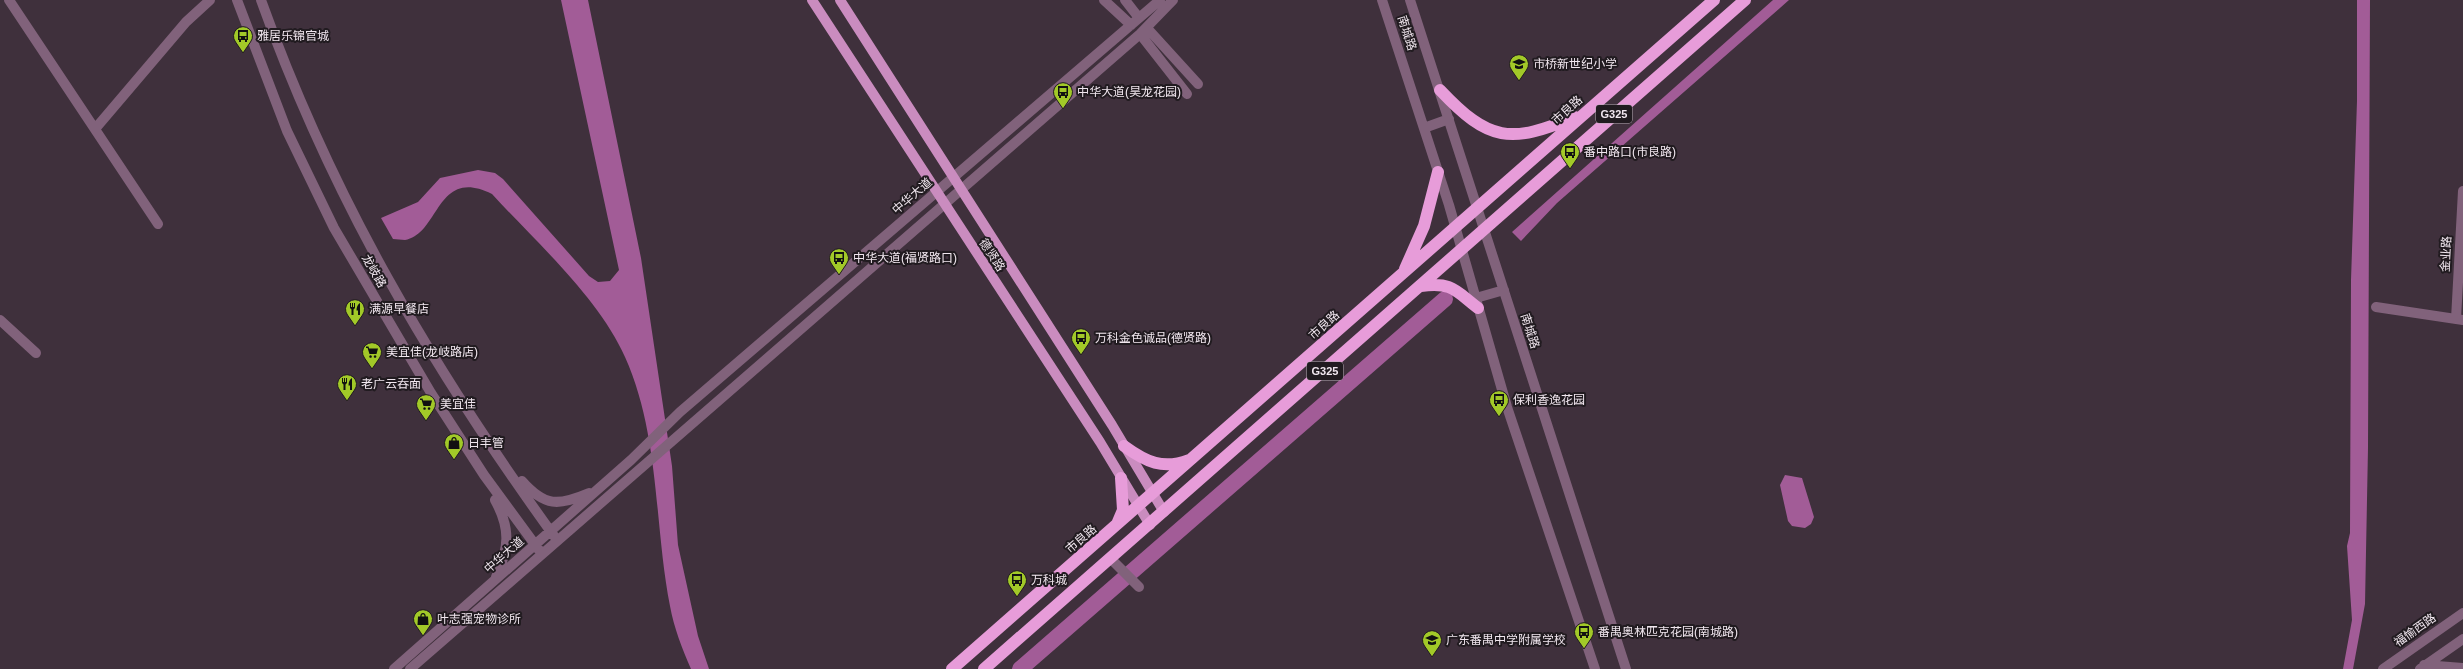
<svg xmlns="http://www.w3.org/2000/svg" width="2463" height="669" font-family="Helvetica,'Noto Sans SC',sans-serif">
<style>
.water{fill:#a25c97}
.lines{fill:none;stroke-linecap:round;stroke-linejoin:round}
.river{stroke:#a25c97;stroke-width:16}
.minor{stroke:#81627b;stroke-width:10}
.major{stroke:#ca8cbf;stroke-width:10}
.highway{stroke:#e79cd9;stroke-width:12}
.labels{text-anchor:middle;stroke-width:4;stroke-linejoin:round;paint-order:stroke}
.shield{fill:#211b20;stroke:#b3aab1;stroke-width:1}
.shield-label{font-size:11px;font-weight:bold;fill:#f1e7ef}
.street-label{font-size:12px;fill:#f1e7ef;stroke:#211b20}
.poi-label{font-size:12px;fill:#f1e7ef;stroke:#211b20;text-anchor:start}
</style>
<rect width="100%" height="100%" fill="#3f303c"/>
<path class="water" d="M561,0H588L641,258L672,466L678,545L698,636L709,669H691C682,648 674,628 670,606C654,524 660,435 625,357C599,298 535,241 492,194C436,166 440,234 405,240C401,240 397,239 393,239L381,218L418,202L440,178L478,170L495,173L503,179L589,276L598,282L610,281L619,270Z
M1773,0H1789L1557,203L1521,241L1512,232Z
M2357,0H2370L2368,448L2365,604L2353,669H2343L2352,620L2347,546L2350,533L2351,280L2357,101Z
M1785,475L1802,478L1814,517L1811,524L1805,528L1792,526L1788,521L1780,485Z"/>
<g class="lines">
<path class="river" d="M1020,669L1445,299"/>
<path class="minor" d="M9,0L158,224
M237,0L287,131L334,228L431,393L484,475L539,550
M261,0C332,198 431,366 554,536
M1104,0L1131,25
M1125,0L1139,18
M1382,0L1449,205L1507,407L1595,669
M1410,0L1626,669
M1147,28L1198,84
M1140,34L1187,94
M1424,128L1449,119
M95,129L186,22L210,0
M1476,298L1504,290
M2376,307L2463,320
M2456,319L2463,191
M0,320L36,353
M522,481C545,507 558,506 589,493
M495,500C511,529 509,548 496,577
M1111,559L1139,587
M2424,665L2463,668
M394,669L631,460L680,412L1160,0
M410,669L1140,34L1173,0
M2383,669L2463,613
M2420,669L2463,639"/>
<path class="major" d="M812,0L1100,442L1150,525
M840,0L1112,425L1164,512"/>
<path class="highway" d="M1440,90C1489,142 1510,144 1575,117
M1405,269L1424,226L1438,172
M1421,286C1452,282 1455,290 1478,308
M1124,446C1146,462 1163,470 1189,460
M1117,524L1123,510L1121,478
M952,669L1714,0
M984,669L1745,0"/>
</g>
<defs>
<symbol id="bus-pin" viewBox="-11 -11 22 30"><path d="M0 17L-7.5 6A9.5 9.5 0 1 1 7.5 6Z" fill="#a2c928" stroke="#211b20"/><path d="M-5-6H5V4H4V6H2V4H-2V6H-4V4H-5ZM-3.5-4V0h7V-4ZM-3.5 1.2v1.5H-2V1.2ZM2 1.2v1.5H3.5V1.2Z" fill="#111"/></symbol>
<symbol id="school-pin" viewBox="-11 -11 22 30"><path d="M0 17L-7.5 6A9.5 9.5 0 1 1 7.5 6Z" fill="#a2c928" stroke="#211b20"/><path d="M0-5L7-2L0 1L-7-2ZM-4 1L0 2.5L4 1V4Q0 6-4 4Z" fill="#111"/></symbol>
<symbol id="restaurant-pin" viewBox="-11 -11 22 30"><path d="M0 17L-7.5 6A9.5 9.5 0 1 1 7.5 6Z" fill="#a2c928" stroke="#211b20"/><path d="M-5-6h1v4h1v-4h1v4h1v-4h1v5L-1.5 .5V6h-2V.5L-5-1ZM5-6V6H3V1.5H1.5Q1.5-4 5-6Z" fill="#111"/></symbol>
<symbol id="supermarket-pin" viewBox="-11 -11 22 30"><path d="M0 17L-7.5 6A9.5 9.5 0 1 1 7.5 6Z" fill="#a2c928" stroke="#211b20"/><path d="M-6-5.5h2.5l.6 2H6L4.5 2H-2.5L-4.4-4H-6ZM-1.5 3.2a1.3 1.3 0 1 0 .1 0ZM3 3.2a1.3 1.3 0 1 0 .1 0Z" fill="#111"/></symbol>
<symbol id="shop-pin" viewBox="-11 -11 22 30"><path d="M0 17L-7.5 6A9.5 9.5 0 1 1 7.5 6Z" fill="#a2c928" stroke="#211b20"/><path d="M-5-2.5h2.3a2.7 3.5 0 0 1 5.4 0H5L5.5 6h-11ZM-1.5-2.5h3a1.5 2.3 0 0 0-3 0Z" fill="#111"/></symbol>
</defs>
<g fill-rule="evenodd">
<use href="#bus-pin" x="232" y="25" width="22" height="30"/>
<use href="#school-pin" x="1508" y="53" width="22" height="30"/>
<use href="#bus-pin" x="1052" y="81" width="22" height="30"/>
<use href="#bus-pin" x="1559" y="141" width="22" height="30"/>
<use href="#bus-pin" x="828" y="247" width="22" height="30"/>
<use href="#restaurant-pin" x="344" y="298" width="22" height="30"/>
<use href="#bus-pin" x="1070" y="327" width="22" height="30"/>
<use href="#supermarket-pin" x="361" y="341" width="22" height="30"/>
<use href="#restaurant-pin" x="336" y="373" width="22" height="30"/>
<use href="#bus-pin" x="1488" y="389" width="22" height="30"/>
<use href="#supermarket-pin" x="415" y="393" width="22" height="30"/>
<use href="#shop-pin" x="443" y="432" width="22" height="30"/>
<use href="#bus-pin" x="1006" y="569" width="22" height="30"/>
<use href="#shop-pin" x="412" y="608" width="22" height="30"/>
<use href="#bus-pin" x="1573" y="621" width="22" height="30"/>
<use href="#school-pin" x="1421" y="629" width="22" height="30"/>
</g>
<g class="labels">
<g class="shield">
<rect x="1596" y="105" width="36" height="18" rx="3"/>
<rect x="1307" y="362" width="36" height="18" rx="3"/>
</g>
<g class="shield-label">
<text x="1614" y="118">G325</text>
<text x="1325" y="375">G325</text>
</g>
<g class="street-label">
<text transform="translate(1407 33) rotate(72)" y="4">南城路</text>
<text transform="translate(1567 110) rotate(-42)" y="4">市良路</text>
<text transform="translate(912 196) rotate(-41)" y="4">中华大道</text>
<text transform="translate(2446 254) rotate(-87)" y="4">金业路</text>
<text transform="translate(992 255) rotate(57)" y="4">德贤路</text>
<text transform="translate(374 271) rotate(60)" y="4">龙岐路</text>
<text transform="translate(1324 325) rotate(-42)" y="4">市良路</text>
<text transform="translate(1530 331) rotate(72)" y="4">南城路</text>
<text transform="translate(1081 539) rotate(-41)" y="4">市良路</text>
<text transform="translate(504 555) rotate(-41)" y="4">中华大道</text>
<text transform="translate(2415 630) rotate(-35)" y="4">福愉西路</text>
</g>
<g class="poi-label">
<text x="257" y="40">雅居乐锦官城</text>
<text x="1533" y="68">市桥新世纪小学</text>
<text x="1077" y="96">中华大道(昊龙花园)</text>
<text x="1584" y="156">番中路口(市良路)</text>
<text x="853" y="262">中华大道(福贤路口)</text>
<text x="369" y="313">满源早餐店</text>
<text x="1095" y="342">万科金色诚品(德贤路)</text>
<text x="386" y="356">美宜佳(龙岐路店)</text>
<text x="361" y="388">老广云吞面</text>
<text x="1513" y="404">保利香逸花园</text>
<text x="440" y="408">美宜佳</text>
<text x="468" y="447">日丰管</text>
<text x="1031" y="584">万科城</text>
<text x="437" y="623">叶志强宠物诊所</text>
<text x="1598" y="636">番禺奥林匹克花园(南城路)</text>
<text x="1446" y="644">广东番禺中学附属学校</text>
</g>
</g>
</svg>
